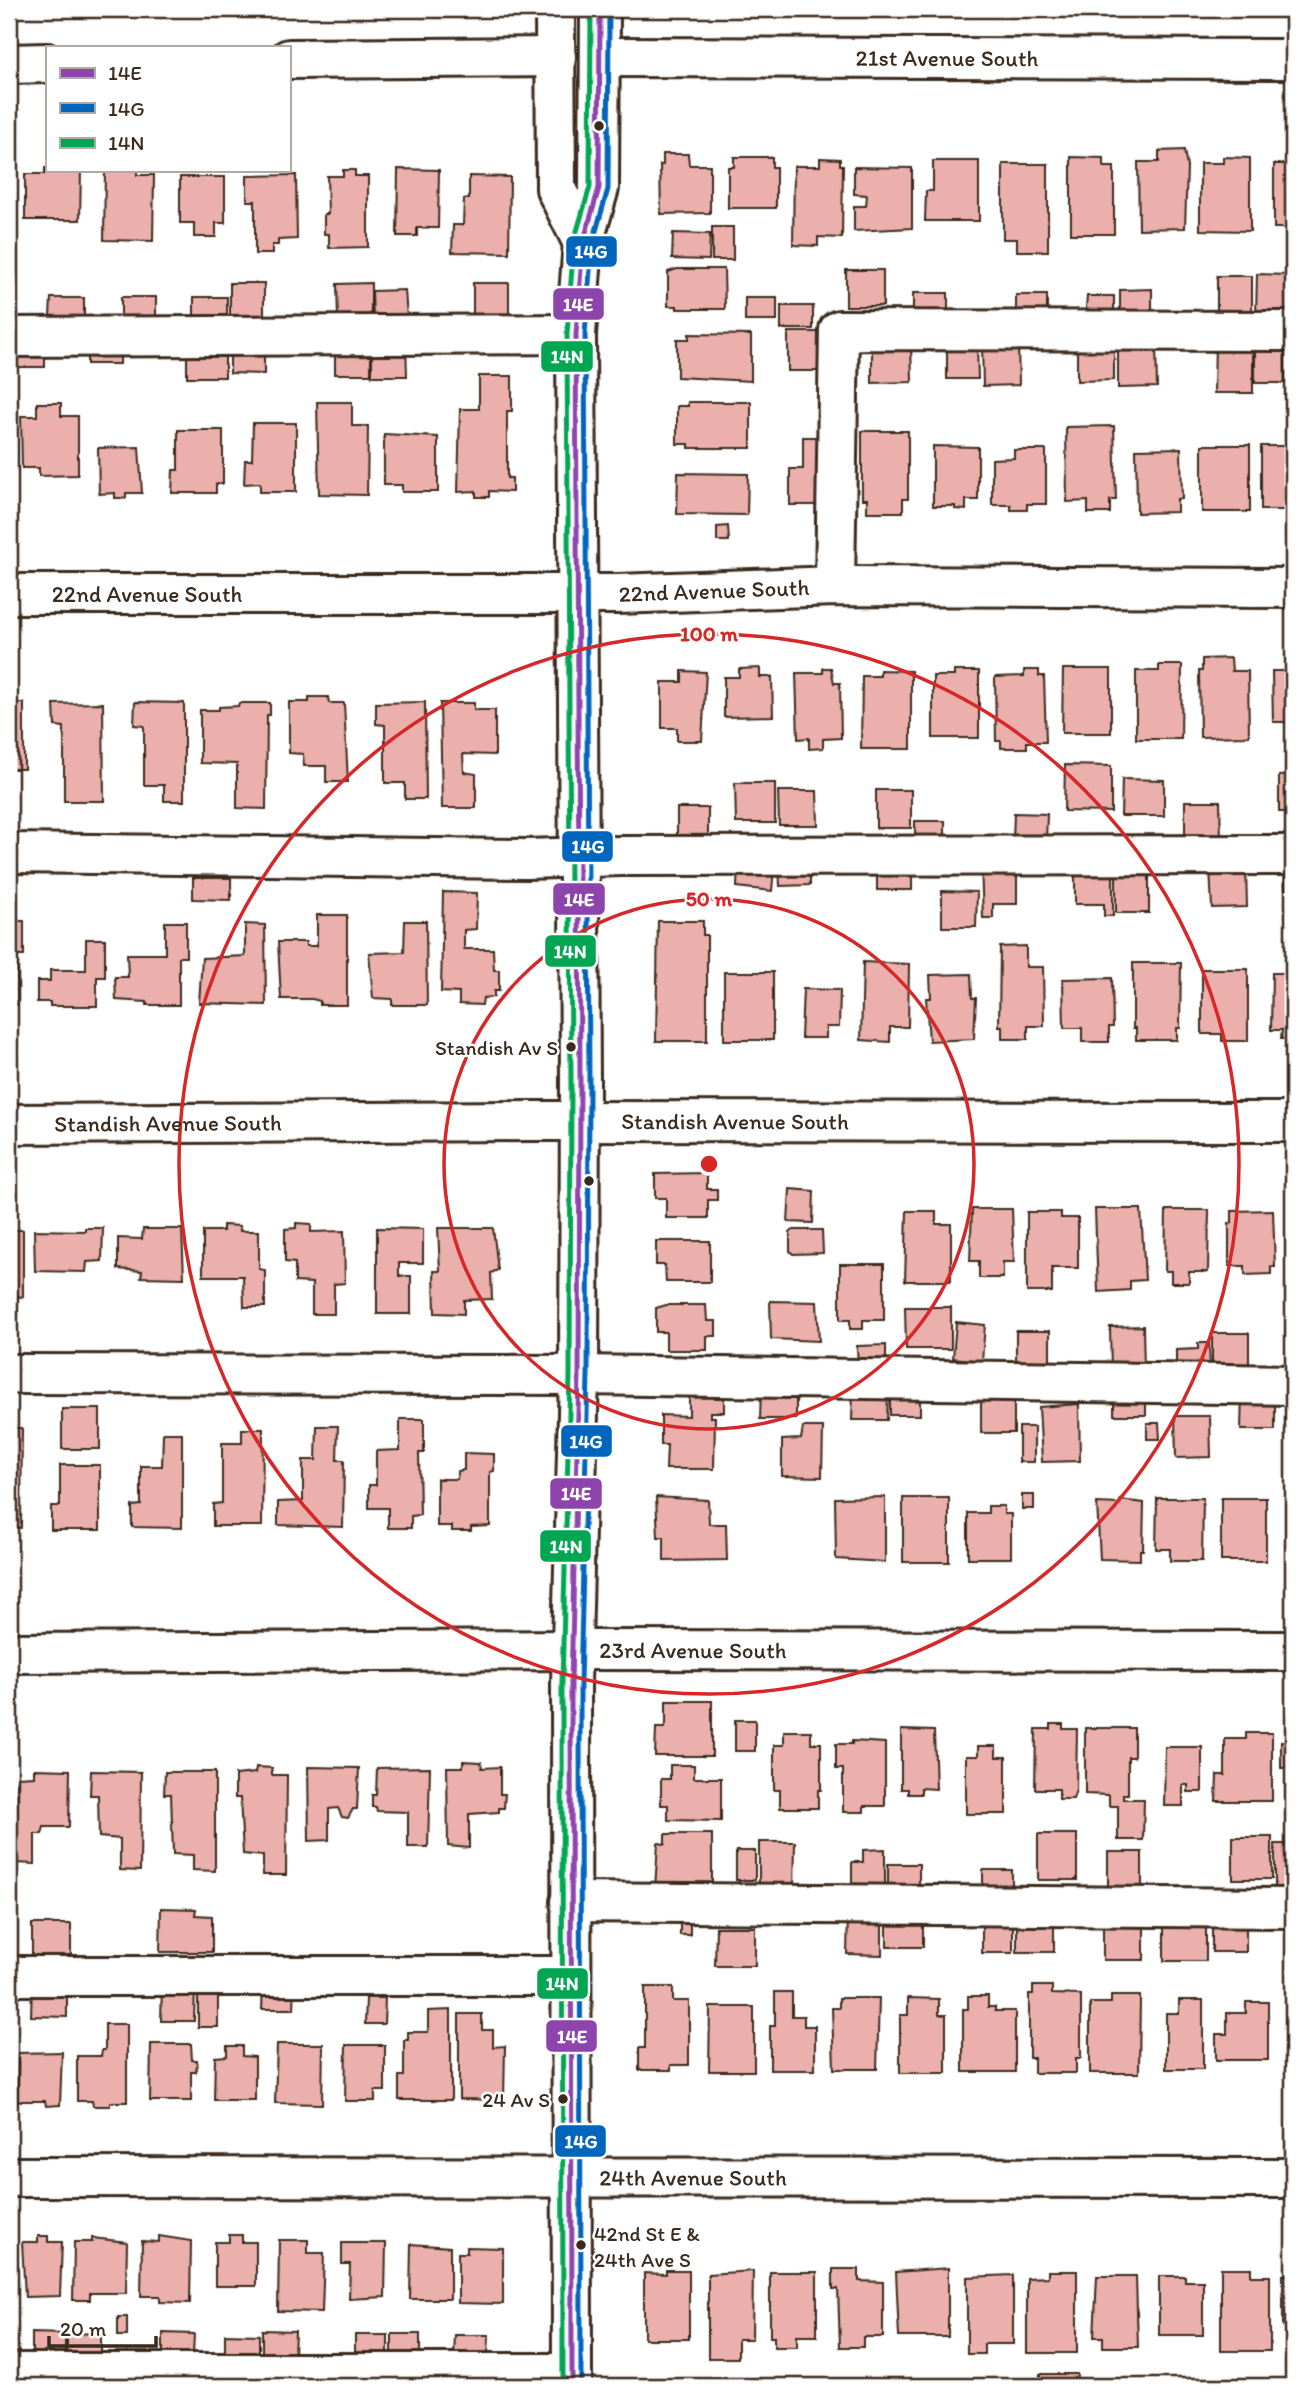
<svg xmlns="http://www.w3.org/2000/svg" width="1302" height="2395" font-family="Itim,sans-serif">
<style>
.building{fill:#ebb0ab;stroke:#3b2a1e;stroke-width:2}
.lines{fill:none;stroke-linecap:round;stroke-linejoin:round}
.minor-casing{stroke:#3b2a1e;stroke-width:44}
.minor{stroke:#fff;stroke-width:38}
.bus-1-casing{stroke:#fff;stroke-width:10}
.bus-2-casing{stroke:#fff;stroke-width:10}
.bus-3-casing{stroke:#fff;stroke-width:10}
.bus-1{stroke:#8e44ad;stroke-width:5}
.bus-2{stroke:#0065bd;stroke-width:5}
.bus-3{stroke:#00a651;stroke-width:5}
.ring{fill:none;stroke:#d62828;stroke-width:3.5}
.bus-dot{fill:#3b2a1e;stroke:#fff;stroke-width:2.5}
.labels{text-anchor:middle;stroke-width:5;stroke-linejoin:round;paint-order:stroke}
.bus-label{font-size:21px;fill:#3b2a1e;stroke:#fff;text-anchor:end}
.street-label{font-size:23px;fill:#3b2a1e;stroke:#fff}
.centre{fill:#d62828;stroke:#fff;stroke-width:3.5}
.ring-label{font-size:21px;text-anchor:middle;font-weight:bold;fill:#d62828;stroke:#fff;stroke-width:5;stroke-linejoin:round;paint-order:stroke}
.line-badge{stroke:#fff;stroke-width:2.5}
.badge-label{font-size:19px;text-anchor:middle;font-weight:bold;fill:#fff}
</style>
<rect width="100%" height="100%" fill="#fff"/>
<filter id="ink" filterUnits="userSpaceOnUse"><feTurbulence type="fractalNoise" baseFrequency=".0143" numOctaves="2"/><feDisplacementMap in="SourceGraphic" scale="14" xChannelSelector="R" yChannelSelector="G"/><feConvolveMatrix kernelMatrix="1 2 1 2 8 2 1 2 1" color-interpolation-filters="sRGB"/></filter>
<g filter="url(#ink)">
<path class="building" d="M1184,150L1187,167L1185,228L1139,229L1138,162H1159V151Z
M663,154H688L689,165H710V213L661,214L660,165H663Z
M734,157H772V167H776V208H728V167H734Z
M1071,157L1104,158V167H1114V234H1071Z
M1223,157L1250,158V231L1200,230V163H1223Z
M820,158L840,159V165H843L842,238L818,237V246L793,245L794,166H820Z
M933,161H979V221H925L926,191H933Z
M1003,164H1048V251H1017V239H1003Z
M1274,164H1293V228H1274Z
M854,167L912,168V228L854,231V206H866L867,195L854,194Z
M45,168L81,170L80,220H25V174H45Z
M398,169L439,170L438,228H417V236H397Z
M105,170H137V175H154L153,241L104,240Z
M343,170H355V176H368V247L329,248V234H324V214H328L327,176H343Z
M296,175L297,239L278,240V245H272V254H255V201H247V176Z
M469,176L510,177L509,253L452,252L453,225H463L464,199H469Z
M180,177H225V223H216V237H194V223H180Z
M712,227H733V260H712Z
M673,233L710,234L709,260L672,259Z
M677,269H724L725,309H677V306H668V272Z
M846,270H883V306H846Z
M1257,274L1291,275L1290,318L1256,316Z
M1217,276H1252V318L1217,317Z
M230,283H264V319H230Z
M371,283V318L338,319L337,284Z
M473,283H509V318H473Z
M1152,289V317L1120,318V290Z
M405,290L407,318L373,319L372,291Z
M913,293H948V316H913Z
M1016,295H1047V318H1016Z
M1087,296H1114V319L1085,318Z
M121,297H156V319H121Z
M194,297H227V319H194Z
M51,298H84V318L50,317Z
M745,298H777V321H745Z
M781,306H813V329H781Z
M788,332H826V371H788Z
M689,334L751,335V381L677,377V339H689Z
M1215,341L1253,342V393H1214Z
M1255,341H1285V383H1255Z
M12,342H45V367H12Z
M87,342L120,343V364H87Z
M230,342H264V374L230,373Z
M335,342H371V374H335Z
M372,342H406L407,376H372Z
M872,342H911L912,382L872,383Z
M1156,342L1157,387L1118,388V343Z
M1018,343L1019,385L983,386L982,344Z
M1114,343V380L1077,381V344Z
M947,344H977L978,379H947Z
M225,345V377H187V346Z
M479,376H512V411H507V478H512V492L489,491V497H476V491L458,492L460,409H479Z
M317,402H352V426H368L367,495L319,494Z
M688,402H751V448H689V444H677V406H688Z
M37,403H61V416H78V475L39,476V468H22L21,416H37Z
M253,423H296V492H260V483L244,484L245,460H252Z
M1114,426L1116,500H1110V513H1088V501L1067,502L1066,427Z
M178,430H223V484H216V493H172L173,470H178Z
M862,431H908V499H903V512H867V499H862Z
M384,434L438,437V492H402V485H384Z
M803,437H826V505H790V469H803Z
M1202,445H1250V512H1202Z
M933,446L978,447V500H966V510L955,509V506H933Z
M1261,446H1293V510H1261Z
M139,447L142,493H126V498H115V493L99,494L98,448Z
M1181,448L1182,499H1177V512L1137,513L1136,449Z
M1014,450H1046V504H1027V510H1011V505H992V459L1014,458Z
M678,473L748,474L747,515L677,514Z
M728,526L729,541H717V527Z
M1231,658L1232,671H1248L1249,736L1200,737L1199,671H1202V659Z
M1159,665H1182L1181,739H1136V671H1159Z
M760,668V677H772L773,716L724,717V677H739V669Z
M823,668H831L834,683H840L841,738L823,739V748L809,749V738L798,739L796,673H823Z
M1063,669H1111V733H1062Z
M880,670L911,671V749H861L862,676H880Z
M1024,670H1039V676H1044L1046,742H1027V748H1001V741H996L995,677L1024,676Z
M682,671L706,672L702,741H677V728H662V682H682Z
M954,671H979V738H933V676H954Z
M1272,671H1293V722H1273Z
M309,697H328L329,703H344L348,782H326V766H304L303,754L289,753V702H309Z
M135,702L184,703V801H164V785H144V726L134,725Z
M425,702L426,799H405V783H385V725L376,724V703Z
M9,703H24V769H9Z
M103,703L104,801H64V727L55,726L54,704Z
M239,703H270V715H267L266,809L237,808V764L200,763V710H219V707L238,706Z
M440,703H474V710H495V755L463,754L464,772L476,774V808H442Z
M1065,765L1111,766V812L1064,811Z
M1293,775V812H1279V776Z
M1122,779L1164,780V816H1121Z
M735,783H775V823H736Z
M876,790H911V828H876Z
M778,791H817L818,825H779Z
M1185,801H1220L1221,841H1185Z
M677,808H708V839L677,840Z
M1014,813L1047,814L1046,842L1013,841Z
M915,821H945V840H915Z
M738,863L774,867L772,891L737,887Z
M810,864V885L780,886L779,865Z
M877,864H912V890H877Z
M981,864H1017V904H993V918H983Z
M1075,867H1113V916H1104V904H1075Z
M1149,867V913H1116V868Z
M1246,867L1247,907L1212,908L1210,868Z
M1284,867H1293V889H1285Z
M193,878H231V900L193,899Z
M942,891L977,892L976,927H942Z
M443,892L477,893L476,929L464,930V949H493L494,970H499V991H494V997L483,998L482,1005L459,1004V993L441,992Z
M317,915H347V1005H320V1001L312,999H281L278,942H306V946H317Z
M9,921H24V956H17V1005H9Z
M405,921H426L427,1005H392V999L373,998L369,953L404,952Z
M658,921H703V935H707V1041H656Z
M165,922H186V957H179V1005H147V1002L116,1000L115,977H128L127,954H165Z
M245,924L265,925L266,1005L199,1003L202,958L245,956Z
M86,939H105V977H97V1006H50V1002H37V981H50V970H86Z
M1026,946V967H1043L1044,1026H1028V1039H1002V1026H999L1000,947Z
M863,962L909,964L908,1027H890V1042L861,1040Z
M1133,963H1181L1180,1028H1177V1040H1136V1028H1133Z
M1202,969H1248V1041H1222V1034H1202Z
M724,972H773V1040H724Z
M1272,973H1293V1039H1281L1282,1030H1271Z
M971,974L972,998H976L974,1039L929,1041L926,998H931L930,975Z
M1112,978L1113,1027H1109V1042H1082V1028H1064L1063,979Z
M803,989L840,990L839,1027H826V1038H801Z
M707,1173V1189H717V1200H708V1218H666V1198H655V1174Z
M790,1189L814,1191L813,1223L788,1222Z
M972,1209H1012L1014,1262H1003V1278H979V1261H970Z
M1095,1209H1141L1145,1280L1130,1281V1290L1098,1292Z
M1166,1210H1209L1208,1272H1189V1283H1171V1271H1165Z
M1273,1210L1275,1267H1271V1274L1245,1275V1266H1229V1223H1232V1211Z
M907,1211H936V1224H951V1281H905Z
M1027,1212H1061V1218H1078V1268H1052V1292H1027Z
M296,1223L311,1224V1232L344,1231L345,1283L334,1284V1314H312V1283L295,1282V1263L285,1262V1229L296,1228Z
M223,1225L240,1226V1231H259V1269L265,1270V1307H244L243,1276H203V1231H223Z
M85,1228H103L102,1261L87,1262L86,1272L35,1271L34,1230L85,1231Z
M377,1228L423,1229V1263H399V1276H411V1314H377Z
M438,1228H493L498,1270L491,1273L492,1299L464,1300V1314L435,1313L434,1271H440Z
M143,1229H182L184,1278L141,1277L142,1271L118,1269V1238L142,1239Z
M9,1230H23V1297L15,1296V1332H9Z
M793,1230H822L823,1253L793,1254L790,1251V1233Z
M656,1241H710V1282H666L665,1265H656Z
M840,1264H884V1320H863V1329H850V1320H840Z
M770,1301L817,1302L819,1341L771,1339Z
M666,1305H706L707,1321H716V1336H707V1350H666V1332H656V1308Z
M905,1307H951V1349H906Z
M956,1322L985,1325L982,1361L953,1358Z
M1143,1326L1144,1371L1111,1372L1110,1327Z
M1016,1331H1050V1364L1016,1365Z
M1212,1333H1249V1371H1212Z
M1198,1343H1209L1210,1370L1176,1371V1350L1198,1349Z
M886,1345V1368L858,1369L857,1346Z
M761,1391H796V1419H760Z
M890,1391H920V1415H890Z
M689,1392L724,1393V1412H710V1417H715L714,1469H666L667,1445H661V1415L689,1416Z
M853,1392H888L887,1420H852Z
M1114,1392H1146V1415H1114Z
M1242,1393H1275V1430H1241Z
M981,1401H1014V1433H981Z
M1079,1404L1080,1461L1042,1462L1039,1407Z
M62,1409H100V1449H62Z
M1175,1416H1210L1211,1457L1176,1458Z
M400,1419H424V1453H419L420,1515L411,1516V1528H388V1508H369V1485H376V1451L400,1450Z
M1147,1423H1159L1160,1439H1147Z
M317,1426H338L337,1460H344L343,1527L278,1525V1502L303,1501V1460H316Z
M803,1427H823L822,1477L782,1476V1440L801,1439Z
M1019,1427H1034V1462H1019Z
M9,1428H22L21,1528L9,1527Z
M242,1429H263L262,1526H213V1504L222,1503V1443H242Z
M163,1433H182V1528L132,1527V1506L141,1505V1466H162Z
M464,1453L494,1454V1471L490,1472V1526L471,1527V1531H452V1526H437V1479H457L458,1471L464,1470Z
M60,1465H100V1530H51V1506H60Z
M1022,1495H1034V1509H1022Z
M656,1497L708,1500L709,1524H726L727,1560L664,1561V1537H658Z
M885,1497V1562L836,1559L835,1498Z
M903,1498H949V1562H903Z
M1157,1498H1203L1202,1561H1170V1549H1156Z
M1221,1498H1266V1561H1221Z
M1120,1500L1144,1503L1143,1550H1140V1560L1100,1559L1097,1503L1120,1504Z
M988,1506H1004V1514H1011V1558H968V1513H988Z
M666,1701H712V1756H655L656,1728H664L666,1724Z
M735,1720H755V1751H735Z
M1051,1724H1063V1729H1077L1076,1790L1073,1799H1059V1789H1035L1036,1729H1051Z
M1085,1728H1134V1757H1128V1794H1123V1799H1144L1143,1840H1118V1806H1109V1795L1085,1794Z
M901,1730L934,1731L936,1789L921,1788V1794H908V1789H901Z
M784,1731H811V1743H821V1790H818V1808H780V1790H774V1745H784Z
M1246,1733H1272V1801H1216L1217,1775H1225V1739H1246Z
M852,1741L885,1743V1806H864V1812H843V1769H836V1744H852Z
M1281,1741H1293V1792H1289V1768H1281Z
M978,1746H996V1757H1006V1814H966V1756H978Z
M1165,1747H1202V1792H1188V1785H1183V1806H1164Z
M463,1761L481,1762L482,1768L500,1767V1794H505L504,1808H499V1812L469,1814V1848L448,1846L447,1767H463Z
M670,1765H694V1778H721V1821L668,1820V1805H661V1779H670Z
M256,1767L272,1768V1775H287L286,1875H263V1856L243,1854L240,1798H235V1775L255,1773Z
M308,1767L359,1768L357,1809H353L348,1818L342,1817L338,1808L329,1809V1840L309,1841Z
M430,1767L428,1847H408V1812L377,1811L376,1807H372V1795H376L377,1768Z
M34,1769L70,1770L69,1827H44L42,1834H35V1864L15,1863L17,1777L34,1776Z
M91,1771L141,1772L140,1871L120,1870V1839L99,1837L98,1795H90Z
M165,1772H215V1871L193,1870V1855L173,1854L171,1794H164Z
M665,1834H712V1888H655L658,1843L665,1844Z
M1038,1834H1077V1880H1038Z
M1233,1837H1272V1879H1233Z
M759,1842H795L794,1890H759Z
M1275,1844H1293V1892H1275Z
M885,1849V1893H852V1862H863V1850Z
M736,1851H755V1880H736Z
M1108,1852H1142V1890H1108Z
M888,1864H919V1891H888Z
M983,1870H1012V1890H983Z
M161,1908L196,1909L195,1915L212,1916V1952H160Z
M982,1914H1013V1953H982Z
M848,1915L882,1916V1955L847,1954Z
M887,1915H923V1947H887Z
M1017,1915H1054V1952H1017Z
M1212,1915H1246V1952H1212Z
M1103,1916L1144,1917V1960H1103Z
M680,1922H690V1935H680Z
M1164,1922H1206V1961H1164Z
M32,1924H71V1963H32Z
M716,1927H755V1966H715Z
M1292,1978H1293V2071H1292Z
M32,1984L67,1985V2017L31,2016Z
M162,1986H195L194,2021H161Z
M263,1986H295L294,2009H262Z
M1033,1986H1052V1994L1081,1995V2058H1076V2073H1034V2058H1029V1994H1033Z
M645,1987H673V2001H689V2065H671V2070H639V2048H645Z
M775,1992H792V2016H804V2026H815V2070H770V2026H775Z
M968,1996H988V2007H995V2011H1015V2072H963V2009H968Z
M1111,1996H1140L1139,2073H1090V2003H1111Z
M198,1997H218V2027H198Z
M366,1998H385L384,2024H365Z
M839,1998H879L877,2069H834L832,2008H839Z
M908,1998L939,1999V2015H946V2073H900V2015H908Z
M1179,2000H1203V2069H1166V2013H1179Z
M1246,2002H1268V2060H1216V2034H1227V2013H1246Z
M710,2007H754V2071H709Z
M451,2010V2100H399V2076H404V2040H408V2032H428V2011Z
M459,2014H482V2030H493V2047L505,2046L504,2100L459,2099Z
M105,2024H127V2102H110V2106H93L92,2101H77V2056H101L102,2050H105Z
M151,2044H191L192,2060H197L196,2072H191V2101H150Z
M277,2044H323L322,2104L275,2103Z
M346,2045H385V2091H375V2101H345Z
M227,2046H242V2056L255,2057V2100H214L215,2057L227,2056Z
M62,2052L60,2105L46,2106L45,2101H17L18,2053Z
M229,2235H242V2242H256V2286H215V2242H229Z
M38,2236H48V2242H62L60,2296L25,2297L22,2242H38Z
M159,2236L191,2241L190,2303L160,2302V2296H141L142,2241L159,2242Z
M92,2238L127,2242L126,2293H90V2300H73L74,2242H92Z
M279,2240H308V2253H324L322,2312L278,2311Z
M342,2243H386L385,2297L349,2299L350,2264H342Z
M411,2244L450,2247V2299H410Z
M467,2247L503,2248V2304L458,2303V2253H467Z
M948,2268V2337H899L896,2272Z
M1221,2268H1251V2276H1270V2351H1221Z
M833,2269H859V2281L883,2282V2337H863V2347H840L838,2289H833Z
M666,2270H689V2339H644V2273L666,2274Z
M753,2271L752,2339H738V2358H708V2274Z
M1048,2271H1077V2353H1027V2278L1048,2277Z
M770,2272H817V2336H797V2347H774V2337H770Z
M1013,2275V2344H984V2354H967V2277Z
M1283,2275H1293V2326H1283Z
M1097,2276H1136L1138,2347H1103V2337H1094Z
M1159,2276H1185V2281H1203V2335H1159Z
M118,2317H127V2336H118Z
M262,2330L295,2331L294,2355H262Z
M32,2333L65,2334V2355L32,2354Z
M101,2333V2354L67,2355V2334Z
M163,2333L194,2334L193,2355L163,2354Z
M225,2334L259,2335V2356L225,2355Z
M392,2334H420V2355H392Z
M355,2335H388V2354L355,2355Z
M455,2335H489L488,2357L454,2356Z
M1040,2374H1077L1076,2386H1040Z"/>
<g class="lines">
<defs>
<g id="minor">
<path d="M555,9L556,189L583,243"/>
<path id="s1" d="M601,57L1293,59"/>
<path d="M289,59L556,57"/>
<path d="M9,64L47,63"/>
<path d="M9,337L576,334"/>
<path d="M835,586L839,330L1293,331"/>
<path id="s2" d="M9,594H618L835,586L1293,588"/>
<path d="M9,853L526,859L621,856L1293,855"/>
<path id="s3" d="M9,1124L530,1121L1293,1122"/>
<path d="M9,1374L579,1375L1293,1385"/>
<path id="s4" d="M9,1653L572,1650L1293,1651"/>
<path d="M570,1902L1293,1908"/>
<path d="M9,1976H570"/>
<path id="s5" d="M9,2177L1293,2178"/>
<path d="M9,2373H572"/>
<path d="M572,2386L571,1684L579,1375L580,1080L576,334L583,243L599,188L600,9"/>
</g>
</defs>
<use href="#minor" class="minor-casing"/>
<use href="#minor" class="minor"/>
<defs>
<path id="bus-1" d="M572,2386L571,1684L579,1375L580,1080L576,334L583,243L599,188L600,9"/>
<path id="bus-2" d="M581,2386L580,1684L588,1375L589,1080L585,334L592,245L608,189L609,9"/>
<path id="bus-3" d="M563,2386L562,1684L570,1375L571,1080L567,334L574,241L590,187L591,9"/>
</defs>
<use href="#bus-1" class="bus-1-casing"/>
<use href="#bus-2" class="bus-2-casing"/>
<use href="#bus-3" class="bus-3-casing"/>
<use href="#bus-1" class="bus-1"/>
<use href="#bus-2" class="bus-2"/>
<use href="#bus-3" class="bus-3"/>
</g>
</g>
<g class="ring">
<circle cx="709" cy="1164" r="265"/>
<circle cx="709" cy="1164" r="530"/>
</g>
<g class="bus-dot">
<circle cx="599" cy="126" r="6"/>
<circle cx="571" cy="1047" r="6"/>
<circle cx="589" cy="1181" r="6"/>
<circle cx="563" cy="2099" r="6"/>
<circle cx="581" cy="2245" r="6"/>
</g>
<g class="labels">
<g class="bus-label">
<text x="558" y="1055">Standish Av S</text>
<text x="550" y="2107">24 Av S</text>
<text x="594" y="2241" text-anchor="start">42nd St E &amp;<tspan x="594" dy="26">24th Ave S</tspan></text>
</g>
<g class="street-label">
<text dy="8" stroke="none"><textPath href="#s1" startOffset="346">21st Avenue South</textPath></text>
<text dy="8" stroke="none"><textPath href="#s2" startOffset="705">22nd Avenue South</textPath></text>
<text dy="8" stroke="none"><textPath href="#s2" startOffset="138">22nd Avenue South</textPath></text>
<text dy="8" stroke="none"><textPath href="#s3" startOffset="726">Standish Avenue South</textPath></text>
<text dy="8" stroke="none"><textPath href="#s3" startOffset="159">Standish Avenue South</textPath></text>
<text dy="8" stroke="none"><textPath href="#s4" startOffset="684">23rd Avenue South</textPath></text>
<text dy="8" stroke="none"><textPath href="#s5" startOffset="684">24th Avenue South</textPath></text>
</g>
</g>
<circle cx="709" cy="1164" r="10" class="centre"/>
<g class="ring-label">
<text x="709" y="641">100 m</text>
<text x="709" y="906">50 m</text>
</g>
<g class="line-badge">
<rect x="565" y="235" width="53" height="33" rx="7" fill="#0065bd"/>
<rect x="552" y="287" width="53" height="34" rx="7" fill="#8e44ad"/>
<rect x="540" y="340" width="54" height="33" rx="7" fill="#00a651"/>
<rect x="561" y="830" width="53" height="33" rx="7" fill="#0065bd"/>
<rect x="552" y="882" width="54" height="34" rx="7" fill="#8e44ad"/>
<rect x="544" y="934" width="53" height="34" rx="7" fill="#00a651"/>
<rect x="560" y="1424" width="53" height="34" rx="7" fill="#0065bd"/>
<rect x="549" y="1477" width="54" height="33" rx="7" fill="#8e44ad"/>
<rect x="539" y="1529" width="53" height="34" rx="7" fill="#00a651"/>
<rect x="536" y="1967" width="53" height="33" rx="7" fill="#00a651"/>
<rect x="545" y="2019" width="53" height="34" rx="7" fill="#8e44ad"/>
<rect x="554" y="2124" width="53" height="34" rx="7" fill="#0065bd"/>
</g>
<g class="badge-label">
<text x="591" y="258">14G</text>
<text x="578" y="311">14E</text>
<text x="567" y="363">14N</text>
<text x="588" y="853">14G</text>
<text x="579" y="906">14E</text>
<text x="570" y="958">14N</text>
<text x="586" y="1448">14G</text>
<text x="576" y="1500">14E</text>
<text x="566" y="1553">14N</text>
<text x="562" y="1990">14N</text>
<text x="572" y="2043">14E</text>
<text x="581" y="2148">14G</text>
</g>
<rect width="1302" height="2395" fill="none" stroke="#fff" stroke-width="35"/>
<rect x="18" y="18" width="1267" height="2360" fill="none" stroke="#3b2a1e" stroke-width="2.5" filter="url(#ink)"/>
<rect x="46" y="46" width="245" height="126" fill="#ffffff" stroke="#b1aaa5" stroke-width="2"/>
<rect x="60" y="68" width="35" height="10" fill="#8e44ad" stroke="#b1aaa5" stroke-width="2"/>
<text x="108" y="80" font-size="21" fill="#3b2a1e">14E</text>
<rect x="60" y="103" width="35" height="10" fill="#0065bd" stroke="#b1aaa5" stroke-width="2"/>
<text x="108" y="116" font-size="21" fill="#3b2a1e">14G</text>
<rect x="60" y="138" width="35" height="10" fill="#00a651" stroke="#b1aaa5" stroke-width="2"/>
<text x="108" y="150" font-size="21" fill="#3b2a1e">14N</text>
<path d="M49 2336v10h107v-10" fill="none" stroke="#3b2a1e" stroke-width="3.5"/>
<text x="60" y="2336" font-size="21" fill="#3b2a1e" stroke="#ffffff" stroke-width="5" paint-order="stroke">20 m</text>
</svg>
